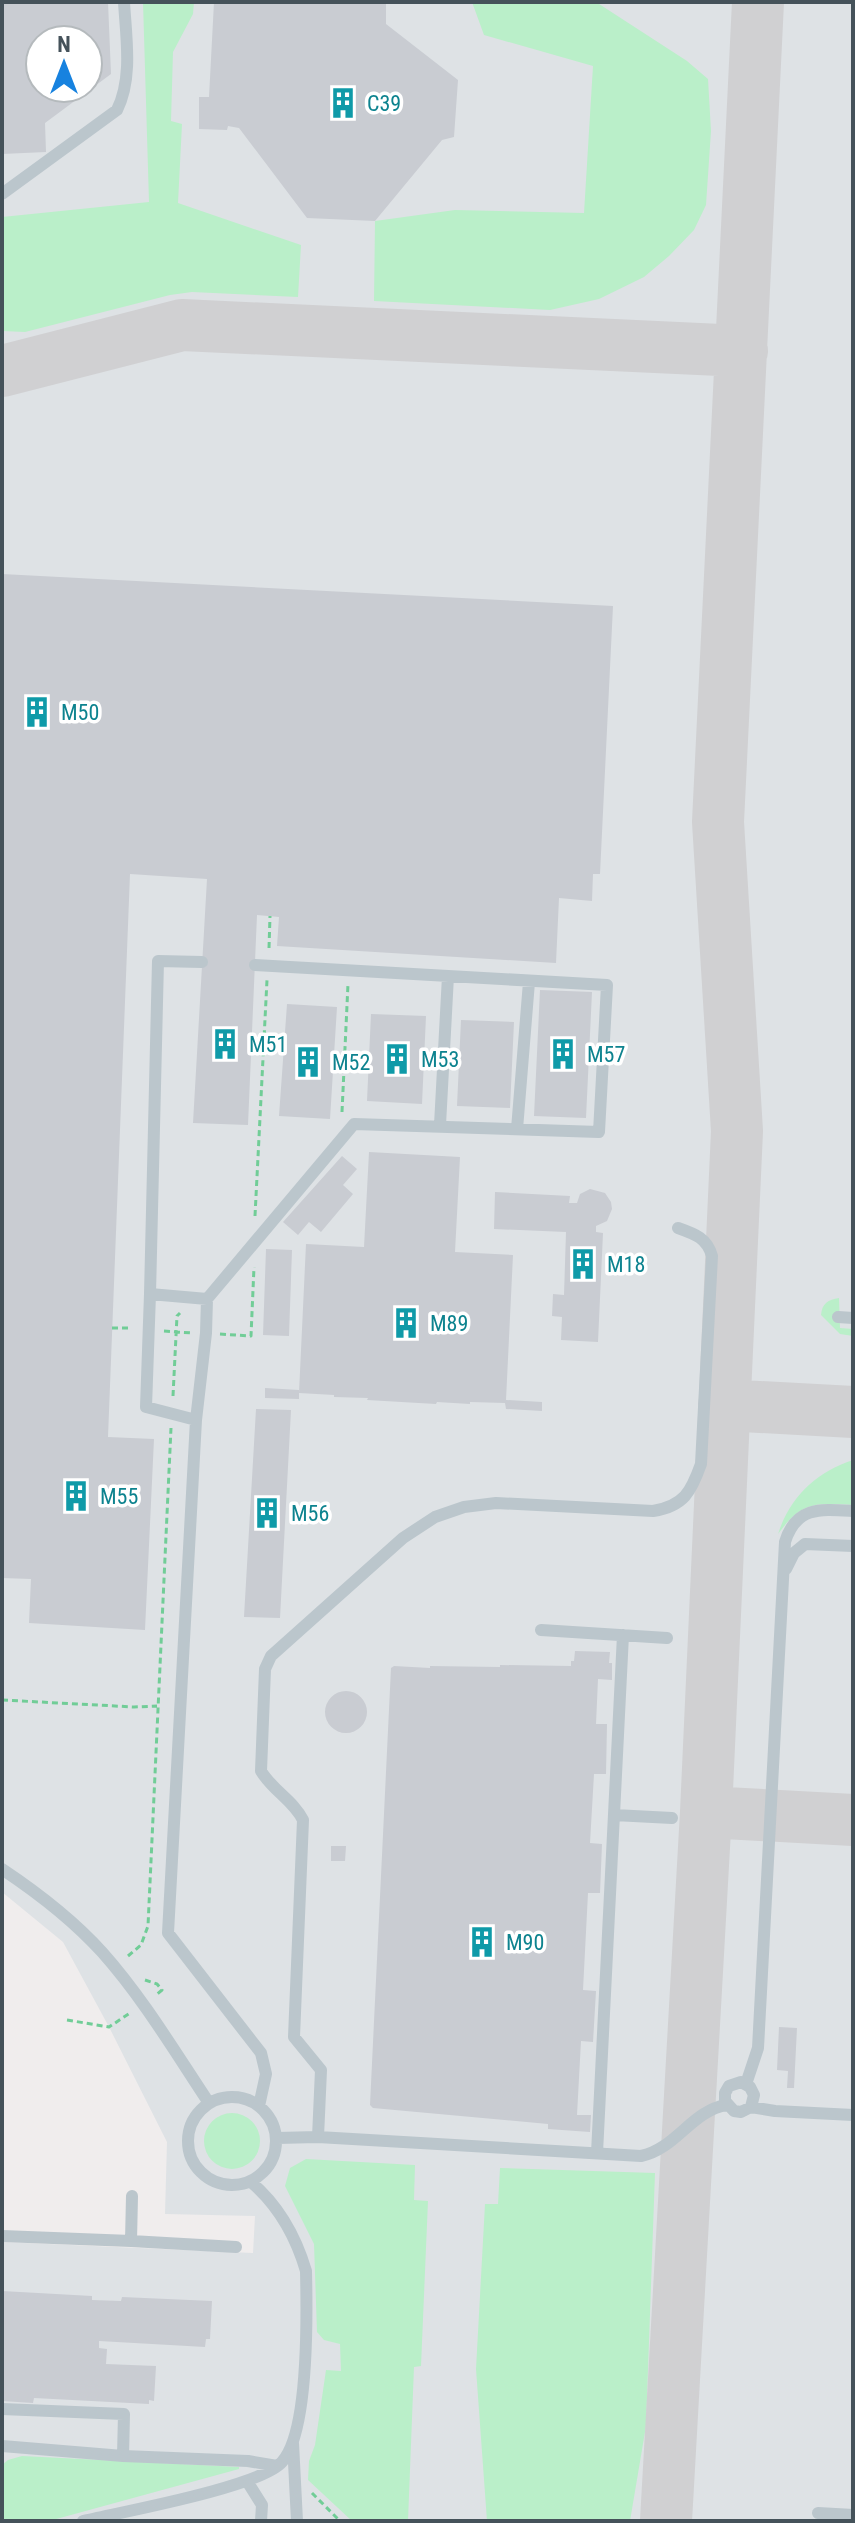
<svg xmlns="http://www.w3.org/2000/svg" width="855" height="2523" font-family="'Roboto Condensed',sans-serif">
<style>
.airport{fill:#dee2e5;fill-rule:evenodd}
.green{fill:#baefc9}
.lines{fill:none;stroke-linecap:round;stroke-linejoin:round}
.taxiway{stroke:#d0d0d2;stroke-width:52}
.building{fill:#c9ccd2;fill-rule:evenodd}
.path{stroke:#71cd97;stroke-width:3;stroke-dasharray:6 4;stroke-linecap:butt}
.lane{stroke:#bbc6cc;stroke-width:12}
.labels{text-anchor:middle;stroke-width:7;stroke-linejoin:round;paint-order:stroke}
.culture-label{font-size:22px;fill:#0d838f;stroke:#fff;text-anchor:start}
</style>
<rect width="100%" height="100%" fill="#f0eded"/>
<path class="airport" d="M2,2H853V2521H2V2242L253,2253L255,2216L165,2214L167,2142L109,2027L63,1942L2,1892ZM40,40H88V88H40Z"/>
<path class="green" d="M143,2H194L193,14L173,52L171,121L182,124L178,203L301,245L298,297L192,292L170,295L25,332L2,331V217L149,202Z
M472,2H596L687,61L708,79L711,131L706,205L694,230L669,256L644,277L599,299L550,310L374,301L375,221L455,210L584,213L593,66L484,35Z
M839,1298L840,1328L853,1329V1336L840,1334L821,1315C822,1303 828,1300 839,1298Z
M853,1460V1505C815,1503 802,1501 778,1534C790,1497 816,1472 853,1460Z
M204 2141a28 28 0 1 1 56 0a28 28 0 1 1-56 0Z
M306,2159L415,2165L414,2200L428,2201L421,2366L414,2367L408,2521H352L308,2480L309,2461L315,2445L326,2370L341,2371L340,2344L324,2340L317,2332L314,2244L285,2186L290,2168Z
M500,2168L655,2173L646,2426L630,2521H487L476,2369L485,2204H498Z
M22,2456L239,2467V2469L49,2521H2V2465L8,2460Z"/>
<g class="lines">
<path class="taxiway" d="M2,371L182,325L742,351
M724,1405L853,1412
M706,1812L853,1820
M666,2521L706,1812L737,1131L718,822L758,2"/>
</g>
<path class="building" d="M2,2H108L111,74L45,123L46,152L2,154ZM40,40H88V88H40Z
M214,2H386V24L458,80L454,137L442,140L375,221L307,218L239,128L228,126L227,130L199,129V97H209Z
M2,574L613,606L600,874H593L592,901L559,898L556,963L277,946L279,917L257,915L248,1125L193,1123L207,879L130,874L108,1437L154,1439L145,1630L29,1623L31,1579L2,1578Z
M540,990L592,992L586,1118L534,1116Z
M287,1004L337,1007L330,1119L279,1116Z
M371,1014L426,1016L422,1104L367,1101Z
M461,1020L514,1022L510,1108L457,1106Z
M369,1152L460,1157L455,1252L513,1255L506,1400L542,1402V1411L506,1409L505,1403L470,1402V1404L437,1402L436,1404L367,1400L368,1398L334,1397V1395L299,1393L306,1244L364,1247Z
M342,1156L357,1169L343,1185L353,1194L321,1232L309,1222L298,1235L283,1222Z
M590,1189L605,1193L611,1202L612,1209L607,1221L596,1226V1232L603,1233L598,1342L561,1340L562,1317L552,1316L553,1294L564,1295L566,1232L494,1229L495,1192L570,1196L569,1203H577L580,1194Z
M266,1249L292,1250L289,1336L263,1335Z
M265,1388L299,1390V1399L265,1398Z
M256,1409L291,1410L280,1618L244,1617Z
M575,1651L610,1652L609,1663H612V1680L598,1679L596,1724H607L606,1774H594L590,1843L602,1844L600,1893H588L583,1990L596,1991L593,2042L581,2041L577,2115H591L590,2132L548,2129V2124L373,2108L370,2105L391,1668L394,1666L430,1668V1666L500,1667V1665L571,1666V1661H574Z
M325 1712a21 21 0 1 1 42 0a21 21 0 1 1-42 0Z
M331,1846H346L345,1861H331Z
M779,2027L797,2028L794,2088H787L788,2071L777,2070Z
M2,2291L92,2296V2300L121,2301L122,2297L212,2301L210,2339H206L205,2347L99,2341V2348L107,2349L106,2364L156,2366L154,2401L149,2400V2404L34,2398L33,2403L2,2401Z"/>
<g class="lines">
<path class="path" d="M269,948L270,916
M342,1112L348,984
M255,1216L267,980
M112,1328H132
M164,1331L192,1333
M220,1334L251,1336L254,1267
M173,1396L177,1316L180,1313
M2,1700L134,1707L157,1706
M128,1956L141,1945L148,1926L171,1428
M145,1980L157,1984L162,1990L156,1995
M67,2020L109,2027L130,2013
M312,2493L340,2521"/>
<path class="lane" d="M2,194L117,110C133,78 126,37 124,2
M202,962L158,961L150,1294L207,1299L354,1124L599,1132L607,985L255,965
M440,1125L448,976
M517,1129L529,982
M150,1294L146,1407L196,1420
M207,1299L206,1333L196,1420L168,1933L261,2053L266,2074L259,2106
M838,1317L853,1318
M786,1569L794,1553L805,1544L853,1546
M541,1630L667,1638
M614,1815L672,1818
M2,1869C38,1893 73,1920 102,1952C143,1998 175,2052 209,2103
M746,2084L758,2048L785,1542C796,1506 821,1509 853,1511
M188 2141a44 44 0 1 1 88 0a44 44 0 1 1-88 0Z
M751,2107L754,2095L750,2087L741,2082L729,2086L725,2093V2101L734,2111L741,2112L751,2107L775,2111L853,2115
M318,2137L321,2070L294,2037L303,1820C293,1800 273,1791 261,1771L265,1669L271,1656L403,1538L435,1517L464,1507L496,1503L653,1511C684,1506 691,1492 701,1464L712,1256C707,1238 695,1234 678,1228
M277,2138L318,2137L641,2156C676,2149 692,2110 727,2105
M597,2153L623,1635
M2,2236L131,2241L132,2196
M131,2241L236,2247
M2,2409L124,2414L123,2456
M293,2443L297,2521
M2,2446L123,2456L248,2461L277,2466
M247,2481L262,2505L261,2521
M818,2513L853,2515
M83,2521C121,2512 260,2487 282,2462C309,2432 307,2313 306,2271C296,2237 278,2205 251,2182"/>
</g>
<defs>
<symbol id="building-bare" viewBox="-9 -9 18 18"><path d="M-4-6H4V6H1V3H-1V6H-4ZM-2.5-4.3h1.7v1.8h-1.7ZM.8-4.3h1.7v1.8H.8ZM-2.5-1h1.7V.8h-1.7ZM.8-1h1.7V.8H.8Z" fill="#0f9aa8" stroke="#fff" stroke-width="2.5" paint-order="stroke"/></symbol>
</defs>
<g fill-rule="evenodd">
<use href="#building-bare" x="321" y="81" width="44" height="44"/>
<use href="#building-bare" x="15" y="690" width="44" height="44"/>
<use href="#building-bare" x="203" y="1022" width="44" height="44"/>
<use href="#building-bare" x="541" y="1032" width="44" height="44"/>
<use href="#building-bare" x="375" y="1037" width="44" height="44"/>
<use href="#building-bare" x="286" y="1040" width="44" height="44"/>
<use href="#building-bare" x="561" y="1242" width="44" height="44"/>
<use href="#building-bare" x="384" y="1301" width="44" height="44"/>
<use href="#building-bare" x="54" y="1474" width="44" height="44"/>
<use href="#building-bare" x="245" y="1491" width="44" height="44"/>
<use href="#building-bare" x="460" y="1920" width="44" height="44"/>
</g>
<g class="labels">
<g class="culture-label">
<text x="367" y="111">C39</text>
<text x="61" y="720">M50</text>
<text x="249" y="1052">M51</text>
<text x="587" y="1062">M57</text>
<text x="421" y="1067">M53</text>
<text x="332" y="1070">M52</text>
<text x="607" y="1272">M18</text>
<text x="430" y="1331">M89</text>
<text x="100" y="1504">M55</text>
<text x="291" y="1521">M56</text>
<text x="506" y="1950">M90</text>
</g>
</g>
<rect width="855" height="2523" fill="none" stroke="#45525a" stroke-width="8"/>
<g transform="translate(64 64)"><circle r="38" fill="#ffffff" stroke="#b5babd" stroke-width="2"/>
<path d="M0-6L14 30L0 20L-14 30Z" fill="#1782df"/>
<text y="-12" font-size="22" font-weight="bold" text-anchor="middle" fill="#45525a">N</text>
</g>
</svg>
